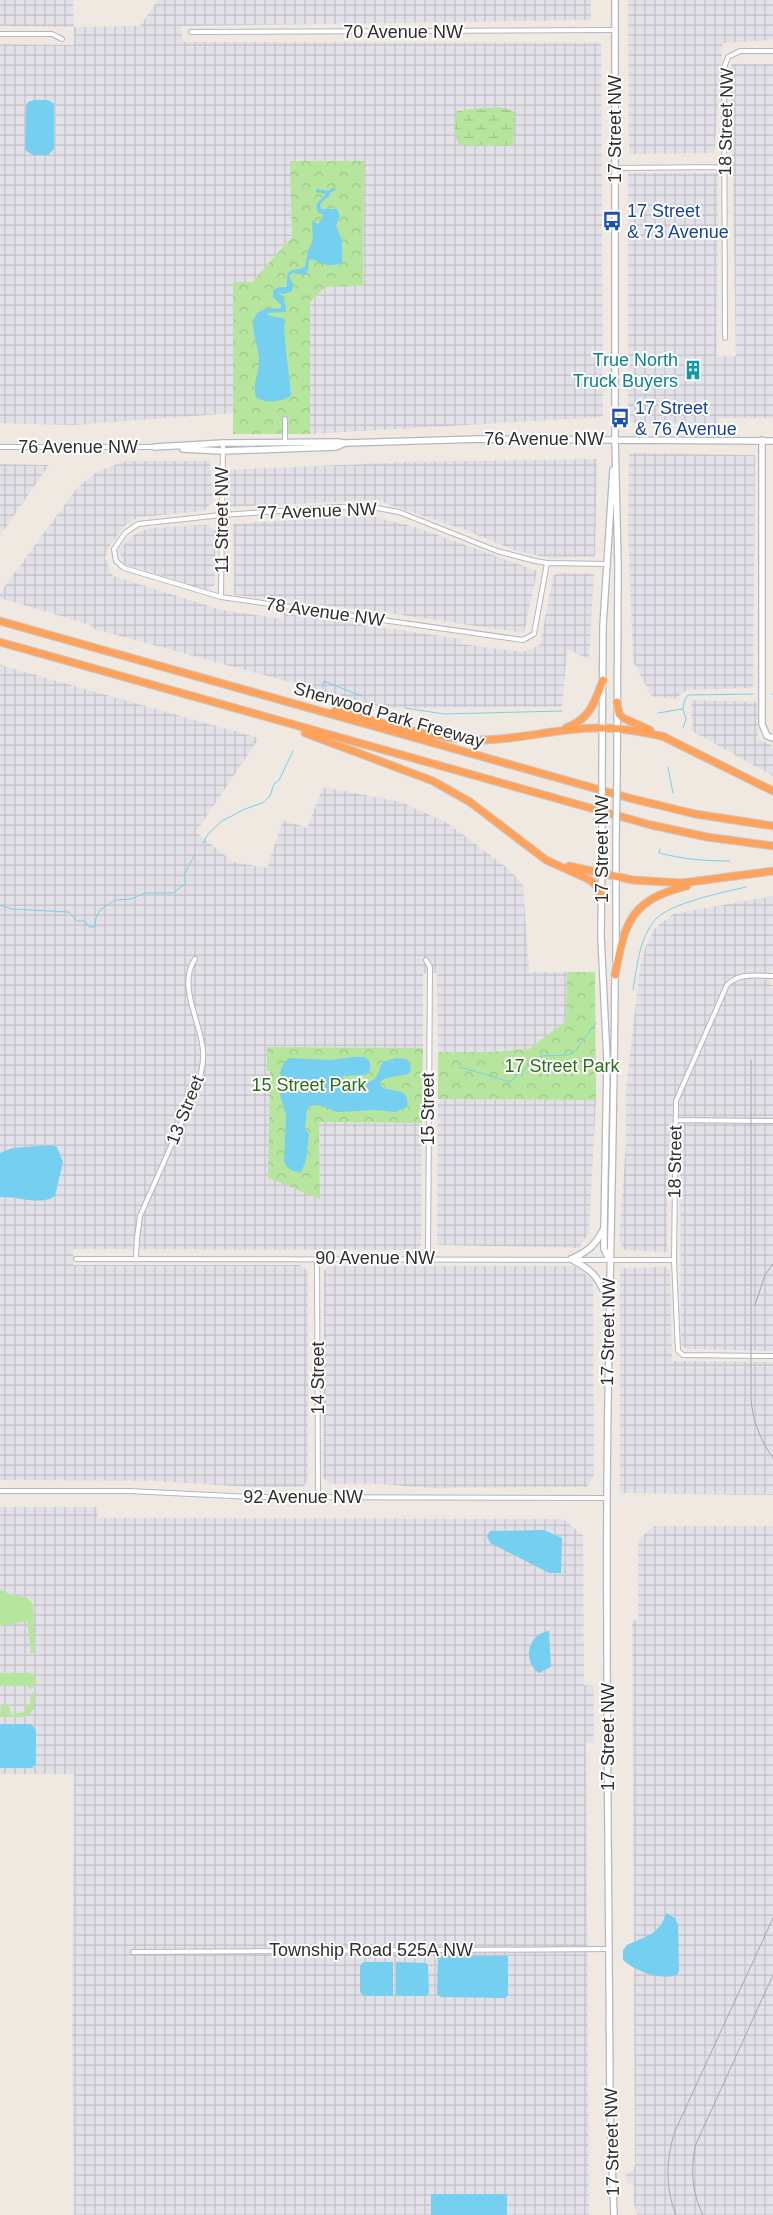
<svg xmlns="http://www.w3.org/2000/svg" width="773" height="2215" font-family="Helvetica,sans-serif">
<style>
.industrial{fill:url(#industrial-grid)}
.grass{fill:#b6e59e}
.wetland{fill:url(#wetland-marsh)}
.park{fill:url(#park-crowns)}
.water{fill:#75cff0}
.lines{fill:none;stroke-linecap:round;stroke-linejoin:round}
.stream{stroke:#75cff0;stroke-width:1}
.street-casing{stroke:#b4b7c1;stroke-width:6}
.secondary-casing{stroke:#b4b7c1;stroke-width:8}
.highway-casing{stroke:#c9c9c9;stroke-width:9}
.street{stroke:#fff;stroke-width:4}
.secondary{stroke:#fff;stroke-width:5.5}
.highway{stroke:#ffa35c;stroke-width:7}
.rail{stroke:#a3a6b8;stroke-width:1}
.secondary-bridge-casing{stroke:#b4b7c1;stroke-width:8;stroke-linecap:butt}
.secondary-bridge{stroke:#fff;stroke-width:5.5}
.labels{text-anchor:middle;stroke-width:4;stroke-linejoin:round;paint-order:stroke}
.street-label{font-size:18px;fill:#2e2e2e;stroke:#fff}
.transit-label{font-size:18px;fill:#164399;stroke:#fff;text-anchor:start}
.culture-label{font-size:18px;fill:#0d838f;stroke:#fff;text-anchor:end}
.park-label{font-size:18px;fill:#2c6e1b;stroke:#fff}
</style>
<defs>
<pattern id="industrial-grid" width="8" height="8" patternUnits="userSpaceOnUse" patternTransform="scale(1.25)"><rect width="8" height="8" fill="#e3e1e8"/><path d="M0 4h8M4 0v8" fill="none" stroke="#c3c1c7"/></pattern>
<pattern id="wetland-marsh" width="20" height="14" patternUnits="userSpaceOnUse" patternTransform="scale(1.25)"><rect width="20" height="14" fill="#b6e59e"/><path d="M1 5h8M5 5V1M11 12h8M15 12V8" fill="none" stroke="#9dc588"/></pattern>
<pattern id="park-crowns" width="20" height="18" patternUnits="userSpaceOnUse" patternTransform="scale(1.25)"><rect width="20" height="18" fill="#b6e59e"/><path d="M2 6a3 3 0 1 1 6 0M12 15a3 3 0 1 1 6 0" fill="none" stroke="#9dc588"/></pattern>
</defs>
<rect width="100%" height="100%" fill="#efe9e1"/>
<path class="industrial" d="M0,0H73L74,27L140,26L158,0H591V20L181,26L183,42L601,43L603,417L310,434V302L325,287L291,161L292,237L252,282L233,283V413L74,425L0,423V44L74,45L73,27L0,26Z
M628,0H773V40L723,43L714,153L629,154Z
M731,64H773V418H718L717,424L628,423V173H718L717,356H736Z
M629,453L755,455L753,688L687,690L675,699L652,697L633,661L628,529Z
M597,459L595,557L551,558L517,551L465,530L376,500L229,507L228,470L410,462Z
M126,461H210L213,501L204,511L139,517L124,526L109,547L105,558L113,576L222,610L283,619L284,613L461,639V644L523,652L540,645L553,576L558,573L594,574L589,659L567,649L562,707L385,708L91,628V625L0,598V593L77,488L98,471Z
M0,464L49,465L0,536Z
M367,515L415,527L537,571L524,633L381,612L234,595L233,524Z
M208,525L216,531L214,586L207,590L124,564L119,550L131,536L149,528Z
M0,665L259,738L196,832L233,862L267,868L283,820L307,828L323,787L401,802L447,823L510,870L523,885L529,971L530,972H567V1021L529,1049L489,1052H438L437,973H423V1048L267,1047V1071H270L320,1199L319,1122L422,1123L421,1245L417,1250L73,1249L74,1265H300L308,1271V1481L302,1487H250L154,1481L0,1480Z
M691,700L757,702L758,739L773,746V776L692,731Z
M773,896V970H770V985H773V1351L686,1349L681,1344L680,1160H668L667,1252L624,1250L619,1241L626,1143V1089L640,967L646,945L655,928L673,914Z
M438,1099L596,1100L589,1232L579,1248L437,1245Z
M328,1266H574L593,1280L594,1476L587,1487L428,1488L381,1484H329L323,1477L324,1271Z
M666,1267L670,1271L672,1361L773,1362V1495L620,1493V1268Z
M0,1507H97L98,1518L563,1519L583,1535L584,1685L594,1686V1743H586L589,2215H74L72,2032L74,1774H0Z
M653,1526H773V2215H637L634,2204V2185L626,2182V2173L633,2170L635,2165L632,1620H638V1541Z"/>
<path class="grass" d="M0,1589L9,1594L28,1598L33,1605L35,1653H31L27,1621L0,1626Z
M0,1673H31L35,1675V1686L30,1689L28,1686H0Z
M31,1693L35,1694L34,1708L30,1714L23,1717H0L1,1705L8,1704L11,1714L24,1712L25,1705H30Z"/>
<path class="wetland" d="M470,109C483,109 503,104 514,112L515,118L513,146L460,145C452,135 454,122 457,111Z"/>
<path class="park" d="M290,161H364L363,286L325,287L310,302V434H233V282H252L292,237Z
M567,972H595L596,1100L438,1099V1052H489L529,1049L566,1021Z
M267,1047L423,1048L422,1123L319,1122L320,1199L268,1178L270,1071H267Z"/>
<path class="water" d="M34,100H48L54,104V149L48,155H33L25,150L26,106L28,102Z
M333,187L336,190L331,192L329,196L320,204L321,209H337L340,216L336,226L342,240V263C321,269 327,262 309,259L308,270L305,275L292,273L289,276L293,284L292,291L285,294L277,293L282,296L286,306V312L268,313V315L284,319C284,345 289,370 291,396C281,402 266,404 256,397C252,383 260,372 259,358C258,343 243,314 266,309C271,308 276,309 281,308V305L273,297V290L279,287H287C287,266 288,273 305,267L308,251L313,240L312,221L318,224L323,217L322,214L318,213C314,201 320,202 326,194L315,192L317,189L329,191Z
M354,1057H365L369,1061C376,1080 353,1074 343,1076L344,1080C355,1087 371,1086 378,1074C380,1069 380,1066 383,1062L396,1058L407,1059L411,1067L409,1074L386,1078L380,1082V1085C388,1095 411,1084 407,1107L395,1112L375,1110L337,1112L318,1105L310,1106L307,1110L305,1129L309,1134L306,1161L301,1172C293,1172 286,1169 284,1161L286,1115L280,1095V1088L282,1084C278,1075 281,1064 289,1058L330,1060Z
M51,1145L57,1147L63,1162L55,1196C42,1206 16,1196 0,1197V1153L12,1148Z
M544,1530L562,1538L561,1573H549L496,1546L490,1543L487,1536L490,1531Z
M549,1631L551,1667L539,1673C521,1661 529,1633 549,1631Z
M0,1724H31L36,1730V1764L32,1768H0Z
M666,1913L675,1918L678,1924L679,1970L678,1974C663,1982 635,1971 623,1960V1950L627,1945C644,1937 661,1934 666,1913Z
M438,1956H508V1994L506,1998L441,1997L437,1994Z
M363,1962H393V1996H364L360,1992V1966Z
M396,1962L426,1963L428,1966L429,1993L426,1996H396Z
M431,2194H507V2215H431Z"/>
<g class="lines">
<path class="stream" d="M322,687L324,681L361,696
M772,694H773
M405,708L444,714L562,711
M683,709L686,719L683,728
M658,713L683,709L685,699L688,695L753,694
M668,767L673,793
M203,843L208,834L222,821L243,810L264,802L270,796L274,784L279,780L293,751
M660,849L659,853C682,859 706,861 730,861
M0,905L12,909L69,912L77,921H85L89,927H95L96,918L100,910L115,900L131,899L145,893H173L186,883L184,875L194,856
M633,990C637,967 639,939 655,920C669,903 725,892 746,887
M460,1067L510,1082L540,1056L569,1055L575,1051L596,1023"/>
<defs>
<path id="street" d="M191,32L615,30
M0,34H52L62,39
M616,168L725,167
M725,338L724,68L728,57L740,51H773
M285,419V442
M0,447H155
M547,563L534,634L523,640L221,597L124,568L116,561L114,549L125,533L138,524L222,515L338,507L377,508L399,512L497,551L535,561L547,563L607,564
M221,597L223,443
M426,960L430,967L428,1258
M773,976C757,976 739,972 727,985L676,1101L674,1260L678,1351L683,1355L773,1356
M676,1120L773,1121
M136,1257L137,1238L140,1216L195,1092C200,1078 204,1065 203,1050C201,1023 177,985 195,959
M317,1258L318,1497
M76,1259L674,1260
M0,1491H129L252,1497L607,1498
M133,1952L609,1949"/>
<path id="secondary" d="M615,0V438L618,564L617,777
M762,440V724L767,736L773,738
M155,447L223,443L337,442L345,443L480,439L773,441
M183,449L222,451L336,447L345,443
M602,772L603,626L613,470
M602,833L601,937L607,1060L604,1228V1249L608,1257
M616,961V837
M571,1259C593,1271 598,1276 607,1299
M571,1259C587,1252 595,1246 603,1230
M614,2215L610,2113C609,1906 606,1700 607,1494C608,1320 614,1146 615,972"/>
<path id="highway" d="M0,621L629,798L695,814L773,826
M0,642L651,825L707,837L773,846
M617,702L619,714L623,718L650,730
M335,711C382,722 432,740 480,740C521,740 561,727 601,728C623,728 644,732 665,737
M566,728C590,719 595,702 603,680
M305,733L433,781L470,802L546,860L588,879L594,883L601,894
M662,736L773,791
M569,866L633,880L682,883L773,871
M615,975C625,922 630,900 687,886"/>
</defs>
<use href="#street" class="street-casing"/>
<use href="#secondary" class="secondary-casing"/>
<use href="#highway" class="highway-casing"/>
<use href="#street" class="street"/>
<use href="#secondary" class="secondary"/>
<use href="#highway" class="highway"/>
<path class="rail" d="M751,1060V1399C753,1422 760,1439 773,1458
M755,1305L765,1275L773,1264
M676,2215C665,2187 666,2159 675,2131L773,1918
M703,2215C692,2193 690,2168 696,2144L773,1975"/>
<defs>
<path id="secondary-bridge" d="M602,833V772
M616,837L617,777"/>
</defs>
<use href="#secondary-bridge" class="secondary-bridge-casing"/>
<use href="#secondary-bridge" class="secondary-bridge"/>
</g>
<defs>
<symbol id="bus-bare" viewBox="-9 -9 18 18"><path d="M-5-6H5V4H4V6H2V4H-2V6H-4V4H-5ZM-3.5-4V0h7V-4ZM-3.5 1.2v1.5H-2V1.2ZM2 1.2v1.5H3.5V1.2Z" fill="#1a4fb4" stroke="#fff" stroke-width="2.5" paint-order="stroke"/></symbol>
<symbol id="building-bare" viewBox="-9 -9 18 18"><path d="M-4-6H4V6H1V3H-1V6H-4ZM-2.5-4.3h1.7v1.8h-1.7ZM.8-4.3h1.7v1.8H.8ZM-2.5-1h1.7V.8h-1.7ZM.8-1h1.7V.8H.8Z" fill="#0f9aa8" stroke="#fff" stroke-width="2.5" paint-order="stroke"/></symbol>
</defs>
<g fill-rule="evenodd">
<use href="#bus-bare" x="598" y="207" width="28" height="28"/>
<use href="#building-bare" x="679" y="356" width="28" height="28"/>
<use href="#bus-bare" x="606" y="404" width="28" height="28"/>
</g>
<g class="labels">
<g class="street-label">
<text x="403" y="38">70 Avenue NW</text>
<text transform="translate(726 122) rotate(-89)" y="6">18 Street NW</text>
<text transform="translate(615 129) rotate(-90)" y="6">17 Street NW</text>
<text x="544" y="445">76 Avenue NW</text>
<text x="78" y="453">76 Avenue NW</text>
<text transform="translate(317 511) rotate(-2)" y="6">77 Avenue NW</text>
<text transform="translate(222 520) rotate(-90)" y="6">11 Street NW</text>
<text transform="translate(325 612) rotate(8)" y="6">78 Avenue NW</text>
<text transform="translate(389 715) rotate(16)" y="6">Sherwood Park Freeway</text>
<text transform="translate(602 849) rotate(-90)" y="6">17 Street NW</text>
<text transform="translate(428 1109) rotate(-90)" y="6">15 Street</text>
<text transform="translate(185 1110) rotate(-68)" y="6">13 Street</text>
<text transform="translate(675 1162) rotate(-89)" y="6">18 Street</text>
<text x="375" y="1264">90 Avenue NW</text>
<text transform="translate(608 1332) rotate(-89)" y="6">17 Street NW</text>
<text transform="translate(318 1378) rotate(-90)" y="6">14 Street</text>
<text x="303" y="1503">92 Avenue NW</text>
<text transform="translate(608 1737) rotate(-90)" y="6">17 Street NW</text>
<text x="371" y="1956">Township Road 525A NW</text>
<text transform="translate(612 2142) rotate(-91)" y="6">17 Street NW</text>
</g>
<g class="transit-label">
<text x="627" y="217">17 Street<tspan x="627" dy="21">&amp; 73 Avenue</tspan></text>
<text x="635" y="414">17 Street<tspan x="635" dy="21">&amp; 76 Avenue</tspan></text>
</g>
<g class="culture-label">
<text x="678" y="366">True North<tspan x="678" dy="21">Truck Buyers</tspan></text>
</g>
<g class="park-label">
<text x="562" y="1072">17 Street Park</text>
<text x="309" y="1091">15 Street Park</text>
</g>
</g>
</svg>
